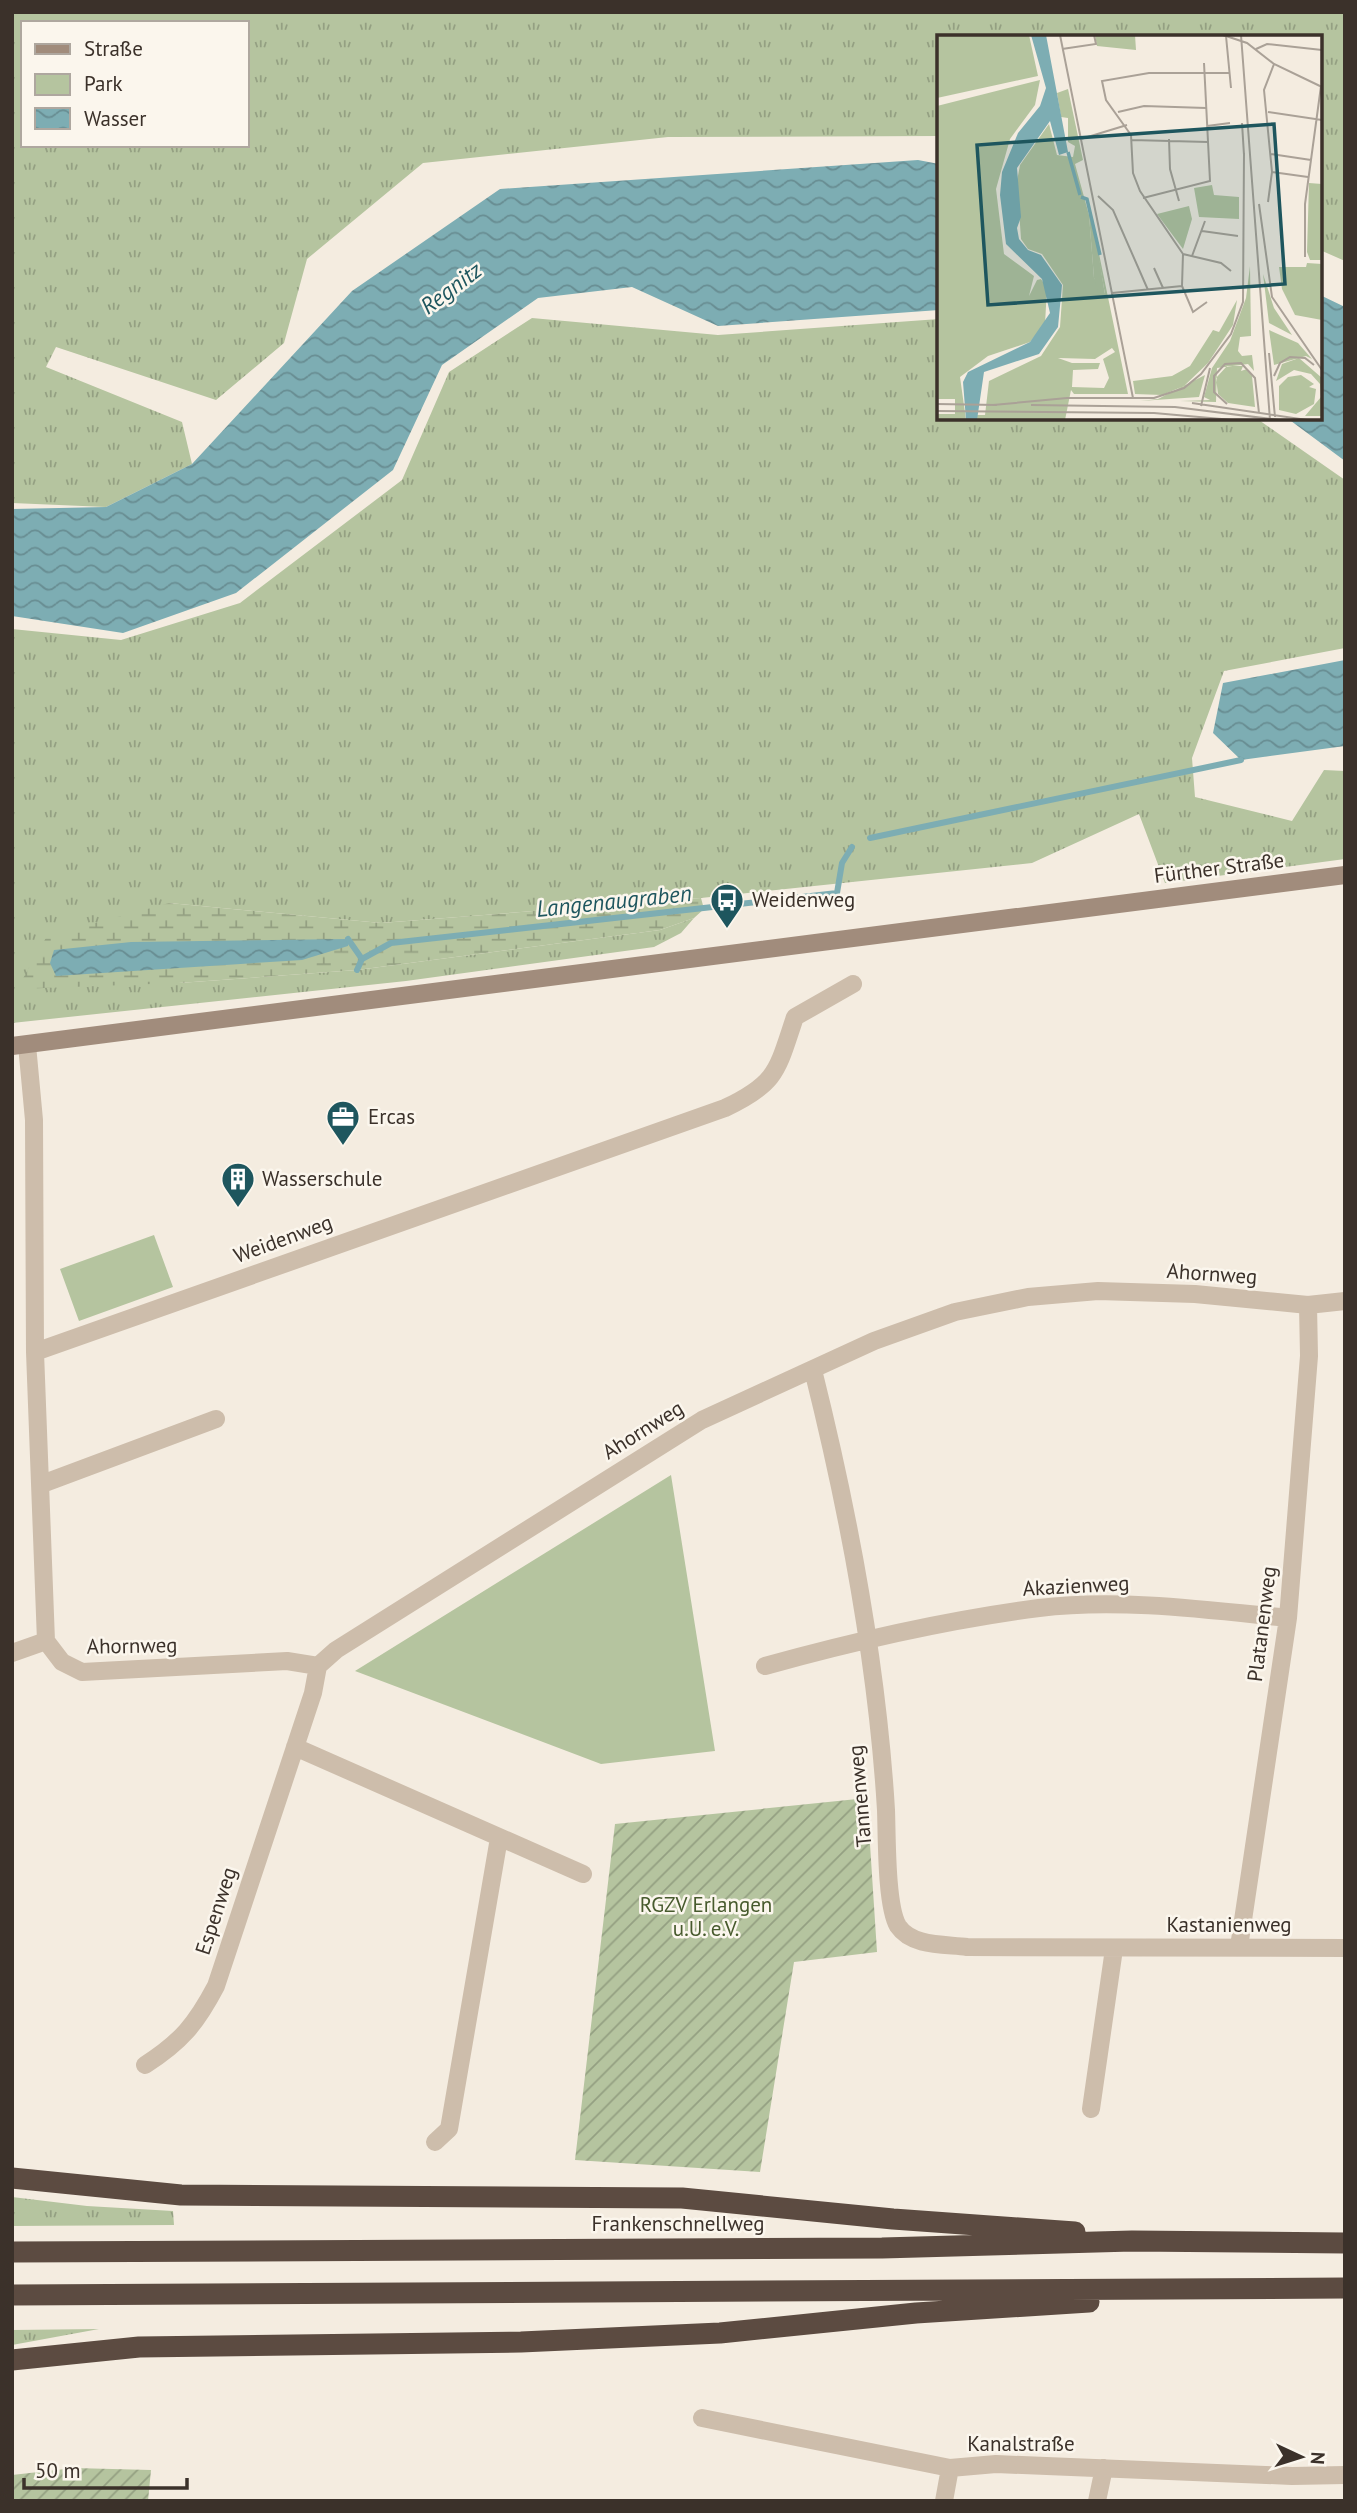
<svg xmlns="http://www.w3.org/2000/svg" width="1357" height="2513" font-family="'PT Sans',sans-serif">
<style>
.grass{fill:url(#grass-tufts);fill-rule:evenodd}
.wetland{fill:url(#wetland-marsh)}
.park{fill:#b5c49f}
.garden{fill:url(#garden-furrows)}
.water{fill:url(#water-waves)}
.lines{fill:none;stroke-linecap:round;stroke-linejoin:round}
.stream{stroke:#7dadb3;stroke-width:6}
.street{stroke:#cdbdab;stroke-width:18}
.secondary{stroke:#a18c7c;stroke-width:18}
.highway{stroke:#5c4b41;stroke-width:21}
.labels{text-anchor:middle;stroke-width:5;stroke-linejoin:round;paint-order:stroke}
.street-label{font-size:21px;fill:#3b312a;stroke:#fbf6ed}
.poi-label{font-size:21px;fill:#3b312a;stroke:#fbf6ed;text-anchor:start}
.park-label{font-size:21px;fill:#475a2d;stroke:#fbf6ed}
.water-label{font-size:23px;font-style:italic;fill:#1e565e;stroke:#fbf6ed}
.inset-river{fill:none;stroke:#7dadb3;stroke-width:3.5}
.inset-road{fill:none;stroke:#aaa197;stroke-width:2}
.view{fill:#1e565e;fill-opacity:0.15;stroke:#1e565e;stroke-width:3.5}
.inset-edge{fill:none;stroke:#3b312a;stroke-width:3.5}
</style>
<defs>
<pattern id="grass-tufts" width="24" height="20" patternUnits="userSpaceOnUse" patternTransform="scale(1.75)"><rect width="24" height="20" fill="#b5c49f"/><path d="M3 7l-1-3M5 7V3M7 7l1-3M15 17l-1-3M17 17v-4M19 17l1-3" fill="none" stroke="#94a082"/></pattern>
<pattern id="wetland-marsh" width="20" height="14" patternUnits="userSpaceOnUse" patternTransform="scale(1.75)"><rect width="20" height="14" fill="#b5c49f"/><path d="M1 5h8M5 5V1M11 12h8M15 12V8" fill="none" stroke="#94a082"/></pattern>
<pattern id="garden-furrows" width="10" height="10" patternUnits="userSpaceOnUse" patternTransform="scale(1.75)"><rect width="10" height="10" fill="#b5c49f"/><path d="M-1 1l2-2M0 10L10 0M9 11l2-2" fill="none" stroke="#94a082"/></pattern>
<pattern id="water-waves" width="16" height="10" patternUnits="userSpaceOnUse" patternTransform="scale(1.75)"><rect width="16" height="10" fill="#7dadb3"/><path d="M0 5q4-4 8 0t8 0" fill="none" stroke="#688d92"/></pattern>
</defs>
<rect width="100%" height="100%" fill="#f4ece0"/>
<path class="grass" d="M12,12H1345V261L1320,250V37H939V136L668,137L423,163L307,259L284,343L216,400L56,347L46,367L182,422L192,464L106,507L12,503ZM23,23H247V145H23Z
M532,318L718,335L939,319V418H1256L1345,480V648L1224,671L1192,758L1195,797L1292,821L1324,770L1345,771V859L1165,883L1139,814L1032,863L701,898L381,923L169,903L179,983L357,970L660,930L694,918L681,933L654,947L406,981L12,1023V629L121,640L240,603L402,480L449,372Z
M12,2197L87,2206L173,2211L174,2225L12,2226Z
M99,2329L12,2345V2330Z"/>
<path class="wetland" d="M701,898L704,909L694,918L660,930L357,970L179,983L17,989L47,936L169,903L381,923Z"/>
<path class="park" d="M154,1235L173,1287L79,1321L60,1269Z
M671,1475L715,1751L601,1764L355,1671Z"/>
<path class="garden" d="M867,1798L877,1952L794,1962L760,2172L575,2160L615,1824Z
M74,2468L151,2470L148,2501H12V2475Z"/>
<path class="water" d="M918,160L939,164V310L718,326L632,287L538,298L442,365L393,470L236,593L123,633L12,616V509L106,507L192,464L352,291L500,189Z
M1320,295L1345,307V461L1287,418H1320Z
M1345,660V746L1241,760L1213,733L1223,683Z
M348,939V946L302,960L56,976L50,963L54,950L131,942Z"/>
<g class="lines">
<path class="stream" d="M870,838L1241,760
M348,939L362,959
M357,970L362,959L391,943L837,893L842,863L852,847"/>
<path class="street" d="M27,1045L34,1120L35,1352L46,1641
M35,1352L725,1108C778,1083 777,1070 795,1017L853,984
M813,1370C849,1514 877,1661 886,1810C887,1836 886,1906 898,1926C912,1947 946,1944 967,1947L1345,1948
M42,1484L216,1419
M46,1641L62,1662L82,1672L287,1661L318,1666L336,1650L702,1420L874,1341L955,1312L1028,1297L1098,1291L1195,1294L1308,1305L1345,1301
M12,1653L46,1641
M765,1666C855,1641 946,1620 1039,1608C1119,1598 1209,1610 1288,1618
M295,1747L583,1874
M1239,1947L1288,1618L1309,1356L1308,1305
M145,2065C181,2042 196,2024 216,1986L313,1693L318,1666
M1091,2109L1114,1949
M435,2142L449,2129L499,1838
M702,2418L950,2468L996,2464L1292,2476L1345,2475
M944,2501L950,2468
M1097,2501L1104,2468"/>
<path class="secondary" d="M12,1046L1345,875"/>
<path class="highway" d="M12,2178L181,2195L682,2198L893,2219L1075,2232
M12,2252L882,2248L1132,2241L1345,2243
M12,2295L1345,2288
M12,2360L139,2347L521,2342L720,2333L916,2313L1089,2302"/>
</g>
<defs>
<symbol id="bus-pin" viewBox="-11 -11 22 30"><path d="M0 17L-7.5 6A9.5 9.5 0 1 1 7.5 6Z" fill="#1e565e" stroke="#fbf6ed"/><path d="M-5-6H5V4H4V6H2V4H-2V6H-4V4H-5ZM-3.5-4V0h7V-4ZM-3.5 1.2v1.5H-2V1.2ZM2 1.2v1.5H3.5V1.2Z" fill="#fff"/></symbol>
<symbol id="office-pin" viewBox="-11 -11 22 30"><path d="M0 17L-7.5 6A9.5 9.5 0 1 1 7.5 6Z" fill="#1e565e" stroke="#fbf6ed"/><path d="M-6-3h4V-5.5h4V-3h4V5H-6ZM-1-4.5V-3h2v-1.5ZM-6 0V1H6V0Z" fill="#fff"/></symbol>
<symbol id="building-pin" viewBox="-11 -11 22 30"><path d="M0 17L-7.5 6A9.5 9.5 0 1 1 7.5 6Z" fill="#1e565e" stroke="#fbf6ed"/><path d="M-4-6H4V6H1V3H-1V6H-4ZM-2.5-4.3h1.7v1.8h-1.7ZM.8-4.3h1.7v1.8H.8ZM-2.5-1h1.7V.8h-1.7ZM.8-1h1.7V.8H.8Z" fill="#fff"/></symbol>
</defs>
<g fill-rule="evenodd">
<use href="#bus-pin" x="708" y="881" width="38" height="52"/>
<use href="#office-pin" x="324" y="1098" width="38" height="52"/>
<use href="#building-pin" x="219" y="1160" width="38" height="52"/>
</g>
<g class="labels">
<g class="street-label">
<text transform="translate(1219 868) rotate(-7)" y="7">Fürther Straße</text>
<text transform="translate(283 1239) rotate(-20)" y="7">Weidenweg</text>
<text transform="translate(1212 1274) rotate(4)" y="7">Ahornweg</text>
<text transform="translate(643 1430) rotate(-32)" y="7">Ahornweg</text>
<text transform="translate(1076 1586) rotate(-3)" y="7">Akazienweg</text>
<text transform="translate(1262 1624) rotate(-83)" y="7">Platanenweg</text>
<text transform="translate(132 1646) rotate(-1)" y="7">Ahornweg</text>
<text transform="translate(860 1796) rotate(-95)" y="7">Tannenweg</text>
<text transform="translate(216 1911) rotate(-72)" y="7">Espenweg</text>
<text x="1229" y="1932">Kastanienweg</text>
<text x="678" y="2231">Frankenschnellweg</text>
<text x="1021" y="2451">Kanalstraße</text>
</g>
<g class="poi-label">
<text x="752" y="907">Weidenweg</text>
<text x="368" y="1124">Ercas</text>
<text x="262" y="1186">Wasserschule</text>
</g>
<g class="park-label">
<text x="706" y="1912">RGZV Erlangen<tspan x="706" dy="24">u.U. e.V.</tspan></text>
</g>
<g class="water-label">
<text transform="translate(451 288) rotate(-37)" y="8">Regnitz</text>
<text transform="translate(614 901) rotate(-6)" y="8">Langenaugraben</text>
</g>
</g>
<g transform="translate(937 35)">
<rect width="385" height="385" fill="#f4ece0"/>
<path d="M0,0H92L101,41L0,63ZM103,45L98,70L73,104L59,154L67,219L97,241L92,261L100,245L104,244L110,253L108,289L93,307L51,321L23,342L29,385H0V379H18V364H0V71ZM131,54L146,125L138,129L152,180L157,243L168,259L154,180L191,359H137L134,355L128,385H40V380H48L52,346L104,321L123,292L126,250L105,219L91,214L84,204L80,146L83,130L112,89L120,120L136,122L138,111L131,107V83L124,82L120,58ZM175,313L178,317L166,324L172,343L167,353L135,352L136,335L161,334L163,328H135L121,323L158,324ZM313,231L314,301L303,302L301,316L305,321L315,320L317,336L311,329L280,333L279,367L243,366L273,365L267,362L275,333L293,306L309,263ZM326,239L337,273L355,300L332,288ZM300,265L296,290L271,328L247,351L225,360L198,359L196,346L235,341L253,331L276,295L282,297ZM332,295L361,308L375,324L369,321L337,330ZM362,323L385,343V381H368L384,362L383,349L374,339L357,335L339,346L345,329ZM290,331H306L304,336L310,334L315,341L318,372L291,368L281,359L279,343ZM268,340L262,362L203,366L221,364ZM364,340L377,349L372,352L379,354L377,369L359,379L342,375V351L351,342Z" fill="#b5c49f" fill-rule="evenodd"/>
<path d="M152,180L156,184L168,260L161,257L157,243Z" fill="#b5c49f"/>
<path d="M158,0H198L199,15L160,11ZM372,148L385,149V225H373L370,217ZM252,171L255,184L246,214L220,179Z" fill="#b5c49f"/>
<path d="M275,150L277,160L302,162V184L262,182L257,153ZM370,228L385,229V285L358,280L345,254L342,232H369Z" fill="#b5c49f"/>
<path d="M94,0H109L131,117L122,120L113,86L80,133L84,182L80,193L82,204L91,215L104,220L125,250L121,292L102,319L47,337L40,385H29L26,347L31,337L93,307L113,278L105,244L69,209L63,160L65,137L81,98L103,71L109,53Z" fill="#7dadb3"/>
<path class="inset-river" d="M131,117L143,160M144,162L150,164L163,220"/>
<path class="inset-road" d="M123,0L196,363M286,0L310,8L337,29L385,52M304,0L333,385M289,1L294,53M125,14L159,9L157,0M319,14L330,9L385,15M181,77L207,71L269,73M331,77L385,85M305,88L307,120M270,91L293,88M144,104L190,90M232,104L233,134L242,166M195,105L271,107M334,119L374,125M335,137L371,142M161,161L176,175L211,255M206,163L273,146L267,28M331,167L335,137L327,55L337,29M322,169L335,262L385,335M265,196L301,201M246,219L284,228L294,236M255,221L268,186M368,222V169L384,51M217,233L226,253M245,251L246,219L203,156L196,138L194,100L169,65L165,46L212,38H293M245,251L256,277L270,267M175,258L245,251M332,318L338,382M337,341L343,328L353,322L368,323L377,330M255,368L370,385M0,369L60,370M290,369L277,357V341L288,329L304,328L318,343L322,378M56,370L130,363H217L247,353L264,339L294,299L306,267L307,118M94,370L238,372L342,385M264,371L273,333M0,376L217,378L296,385"/>
<path class="view" d="M337,89L348,249L51,270L40,110Z"/>
<rect width="385" height="385" class="inset-edge"/>
</g>
<rect width="1357" height="2513" fill="none" stroke="#3b312a" stroke-width="28"/>
<rect x="21" y="21" width="228" height="126" fill="#fbf6ed" stroke="#aea79f" stroke-width="2"/>
<rect x="35" y="44" width="35" height="10" fill="#a18c7c" stroke="#aea79f" stroke-width="2"/>
<text x="84" y="56" font-size="21" fill="#3b312a">Straße</text>
<rect x="35" y="74" width="35" height="21" fill="#b5c49f" stroke="#aea79f" stroke-width="2"/>
<text x="84" y="91" font-size="21" fill="#3b312a">Park</text>
<rect x="35" y="108" width="35" height="21" fill="url(#water-waves)" stroke="#aea79f" stroke-width="2"/>
<text x="84" y="126" font-size="21" fill="#3b312a">Wasser</text>
<g transform="translate(1301 2457) rotate(94)" stroke="#fbf6ed" stroke-width="5" paint-order="stroke">
<path d="M0-5L12 26L0 18L-12 26Z" fill="#3b312a"/>
<text y="-10" font-size="19" font-weight="bold" text-anchor="middle" fill="#3b312a">N</text>
</g>
<path d="M24 2478v10h163v-10" fill="none" stroke="#3b312a" stroke-width="3.5"/>
<text x="35" y="2478" font-size="21" fill="#3b312a" stroke="#fbf6ed" stroke-width="5" paint-order="stroke">50 m</text>
</svg>
